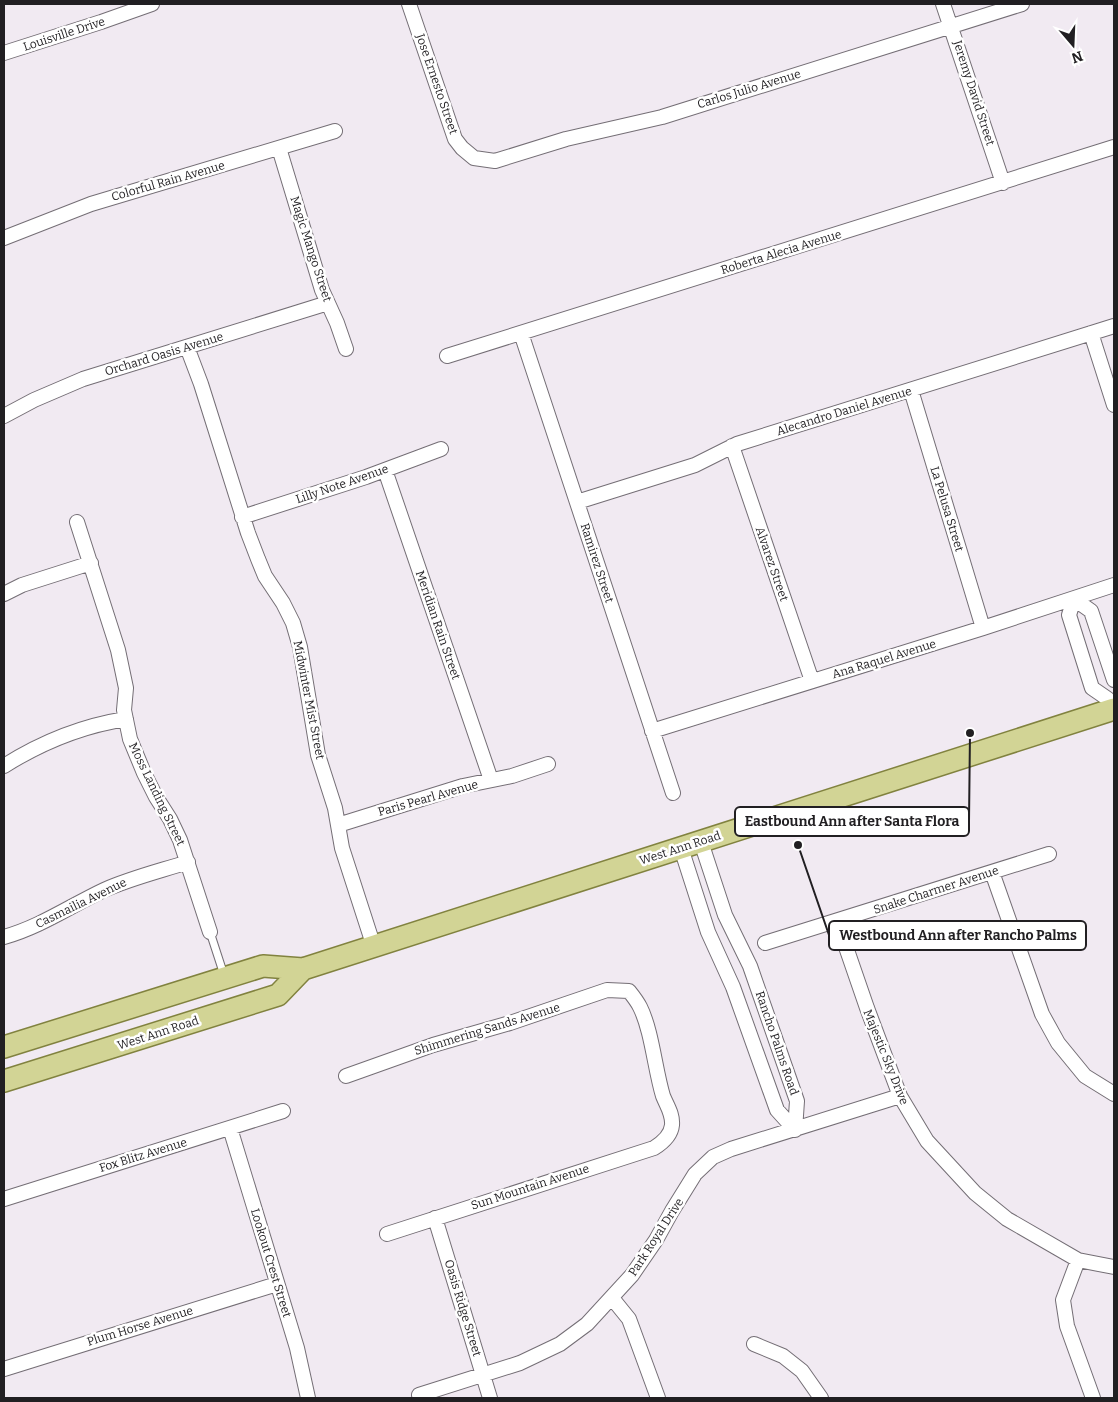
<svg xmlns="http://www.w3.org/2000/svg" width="1118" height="1402" font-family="Bitter,serif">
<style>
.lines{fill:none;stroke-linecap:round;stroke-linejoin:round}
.lane-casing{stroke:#746e75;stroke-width:9}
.street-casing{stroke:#746e75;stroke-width:16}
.primary-casing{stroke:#81823f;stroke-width:24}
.lane{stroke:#fff;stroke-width:7}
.street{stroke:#fff;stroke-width:14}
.primary{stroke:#d2d495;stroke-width:21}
.labels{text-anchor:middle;stroke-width:5;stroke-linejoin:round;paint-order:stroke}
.street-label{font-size:12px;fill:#211f22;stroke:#fff}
.leader{fill:none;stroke:#211f22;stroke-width:2}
.callout-dot{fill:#211f22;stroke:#fff;stroke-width:2}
.callout{fill:#fff;stroke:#211f22;stroke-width:2}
.callout-label{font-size:14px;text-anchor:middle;font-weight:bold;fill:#211f22}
</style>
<rect width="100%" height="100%" fill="#f1eaf2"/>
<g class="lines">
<defs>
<path id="lane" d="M210,932L224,975"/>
<path id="street" d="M409,4L455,139L462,148L474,158L495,161L566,139L662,117L1022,4
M943,4L1003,183
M4,53L101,22L152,4
M279,148L322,290L337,323L346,349
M4,238L91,204L335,131
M521,333L673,793
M1091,333L1114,405
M187,347L201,384L248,533L258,559L265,576L283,603L293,623L300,647L318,755L335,808L342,848L374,947
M447,356L1114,147
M911,390L983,628
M4,416L34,400L83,379L328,303
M732,446L812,681
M385,470L491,780
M577,502L695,465L737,444L1114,326
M242,517L366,477L441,449
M77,522L118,650L126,688L124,710L130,739L144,773L156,797L170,819L180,840L210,932
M4,594L22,585L91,563
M1108,699L1092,688L1069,615L1074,599L1091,611L1114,680
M652,731L983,628L1114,585
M4,766C42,742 81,726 126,719
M338,825L463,786L512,776L548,764
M701,842L725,915L750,966L797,1101L795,1130
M681,848L708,932L733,987L777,1110L795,1130
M992,872L1042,1014L1058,1043L1085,1076L1114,1094
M837,921L867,1008L900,1096L927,1141L975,1193L1007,1219L1078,1260L1114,1267
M4,937C40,927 70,906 104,890C131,878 160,871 188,862
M765,943L1049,854
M346,1076L433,1045L510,1023L607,990L629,991C633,996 637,1001 640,1007C652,1031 655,1070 663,1096C667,1106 673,1114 672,1125C671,1136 662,1143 654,1148L387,1234
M230,1128L297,1348L308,1398
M4,1199L283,1111
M435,1218L490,1398
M1078,1260L1063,1300L1067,1326L1093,1398
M612,1298L629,1319L658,1398
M754,1344L783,1356L802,1371L821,1398
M4,1369L277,1284
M419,1395L520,1363L560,1344L587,1324L632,1275L656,1240L672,1211L695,1174L713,1157L731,1149L900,1096"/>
<path id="primary" d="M4,1047L263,966L303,969L1114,709
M4,1081L278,995L303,969"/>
</defs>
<use href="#lane" class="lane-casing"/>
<use href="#street" class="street-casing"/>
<use href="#primary" class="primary-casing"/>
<use href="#lane" class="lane"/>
<use href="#street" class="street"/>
<use href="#primary" class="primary"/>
</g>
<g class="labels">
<g class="street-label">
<text transform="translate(64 34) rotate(-18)" y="4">Louisville Drive</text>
<text transform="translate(437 84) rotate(71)" y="4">Jose Ernesto Street</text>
<text transform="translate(749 89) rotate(-17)" y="4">Carlos Julio Avenue</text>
<text transform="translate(974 93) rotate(72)" y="4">Jeremy David Street</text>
<text transform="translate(168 181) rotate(-16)" y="4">Colorful Rain Avenue</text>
<text transform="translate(311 249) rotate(72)" y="4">Magic Mango Street</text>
<text transform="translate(781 252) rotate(-17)" y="4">Roberta Alecia Avenue</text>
<text transform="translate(164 354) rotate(-17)" y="4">Orchard Oasis Avenue</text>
<text transform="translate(844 411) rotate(-17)" y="4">Alecandro Daniel Avenue</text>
<text transform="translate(342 484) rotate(-19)" y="4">Lilly Note Avenue</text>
<text transform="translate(947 509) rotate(73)" y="4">La Pelusa Street</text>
<text transform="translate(597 563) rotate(72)" y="4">Ramirez Street</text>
<text transform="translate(772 564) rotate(71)" y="4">Alvarez Street</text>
<text transform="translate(438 625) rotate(71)" y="4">Meridian Rain Street</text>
<text transform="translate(884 659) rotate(-17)" y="4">Ana Raquel Avenue</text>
<text transform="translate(309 700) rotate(79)" y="4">Midwinter Mist Street</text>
<text transform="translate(157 794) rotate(64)" y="4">Moss Landing Street</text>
<text transform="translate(428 798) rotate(-16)" y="4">Paris Pearl Avenue</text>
<text transform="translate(680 848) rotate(-18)" y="4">West Ann Road</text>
<text transform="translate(936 890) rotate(-18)" y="4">Snake Charmer Avenue</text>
<text transform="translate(81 903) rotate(-26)" y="4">Casmailia Avenue</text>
<text transform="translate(487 1029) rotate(-17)" y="4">Shimmering Sands Avenue</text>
<text transform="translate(158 1033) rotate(-18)" y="4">West Ann Road</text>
<text transform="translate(777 1043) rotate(71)" y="4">Rancho Palms Road</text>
<text transform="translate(886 1057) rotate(68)" y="4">Majestic Sky Drive</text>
<text transform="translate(143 1155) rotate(-17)" y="4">Fox Blitz Avenue</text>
<text transform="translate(530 1187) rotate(-18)" y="4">Sun Mountain Avenue</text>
<text transform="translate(656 1237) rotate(-57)" y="4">Park Royal Drive</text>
<text transform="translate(271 1263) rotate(73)" y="4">Lookout Crest Street</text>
<text transform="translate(463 1308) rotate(73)" y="4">Oasis Ridge Street</text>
<text transform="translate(140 1326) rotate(-17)" y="4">Plum Horse Avenue</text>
</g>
</g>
<path class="leader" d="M970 733L969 821M798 845L829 935"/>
<g class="callout-dot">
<circle cx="970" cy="733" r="5"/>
<circle cx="798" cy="845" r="5"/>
</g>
<g class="callout">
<rect x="735" y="807" width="234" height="29" rx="5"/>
<rect x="829" y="921" width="257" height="29" rx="5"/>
</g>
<g class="callout-label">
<text x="852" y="826">Eastbound Ann after Santa Flora</text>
<text x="958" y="940">Westbound Ann after Rancho Palms</text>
</g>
<rect width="1118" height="1402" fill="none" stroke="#211f22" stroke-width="10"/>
<g transform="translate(1073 45) rotate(161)" stroke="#ffffff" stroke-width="4" paint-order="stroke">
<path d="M0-4L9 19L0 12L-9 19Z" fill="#211f22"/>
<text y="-8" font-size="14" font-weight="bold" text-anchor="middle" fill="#211f22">N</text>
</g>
</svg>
